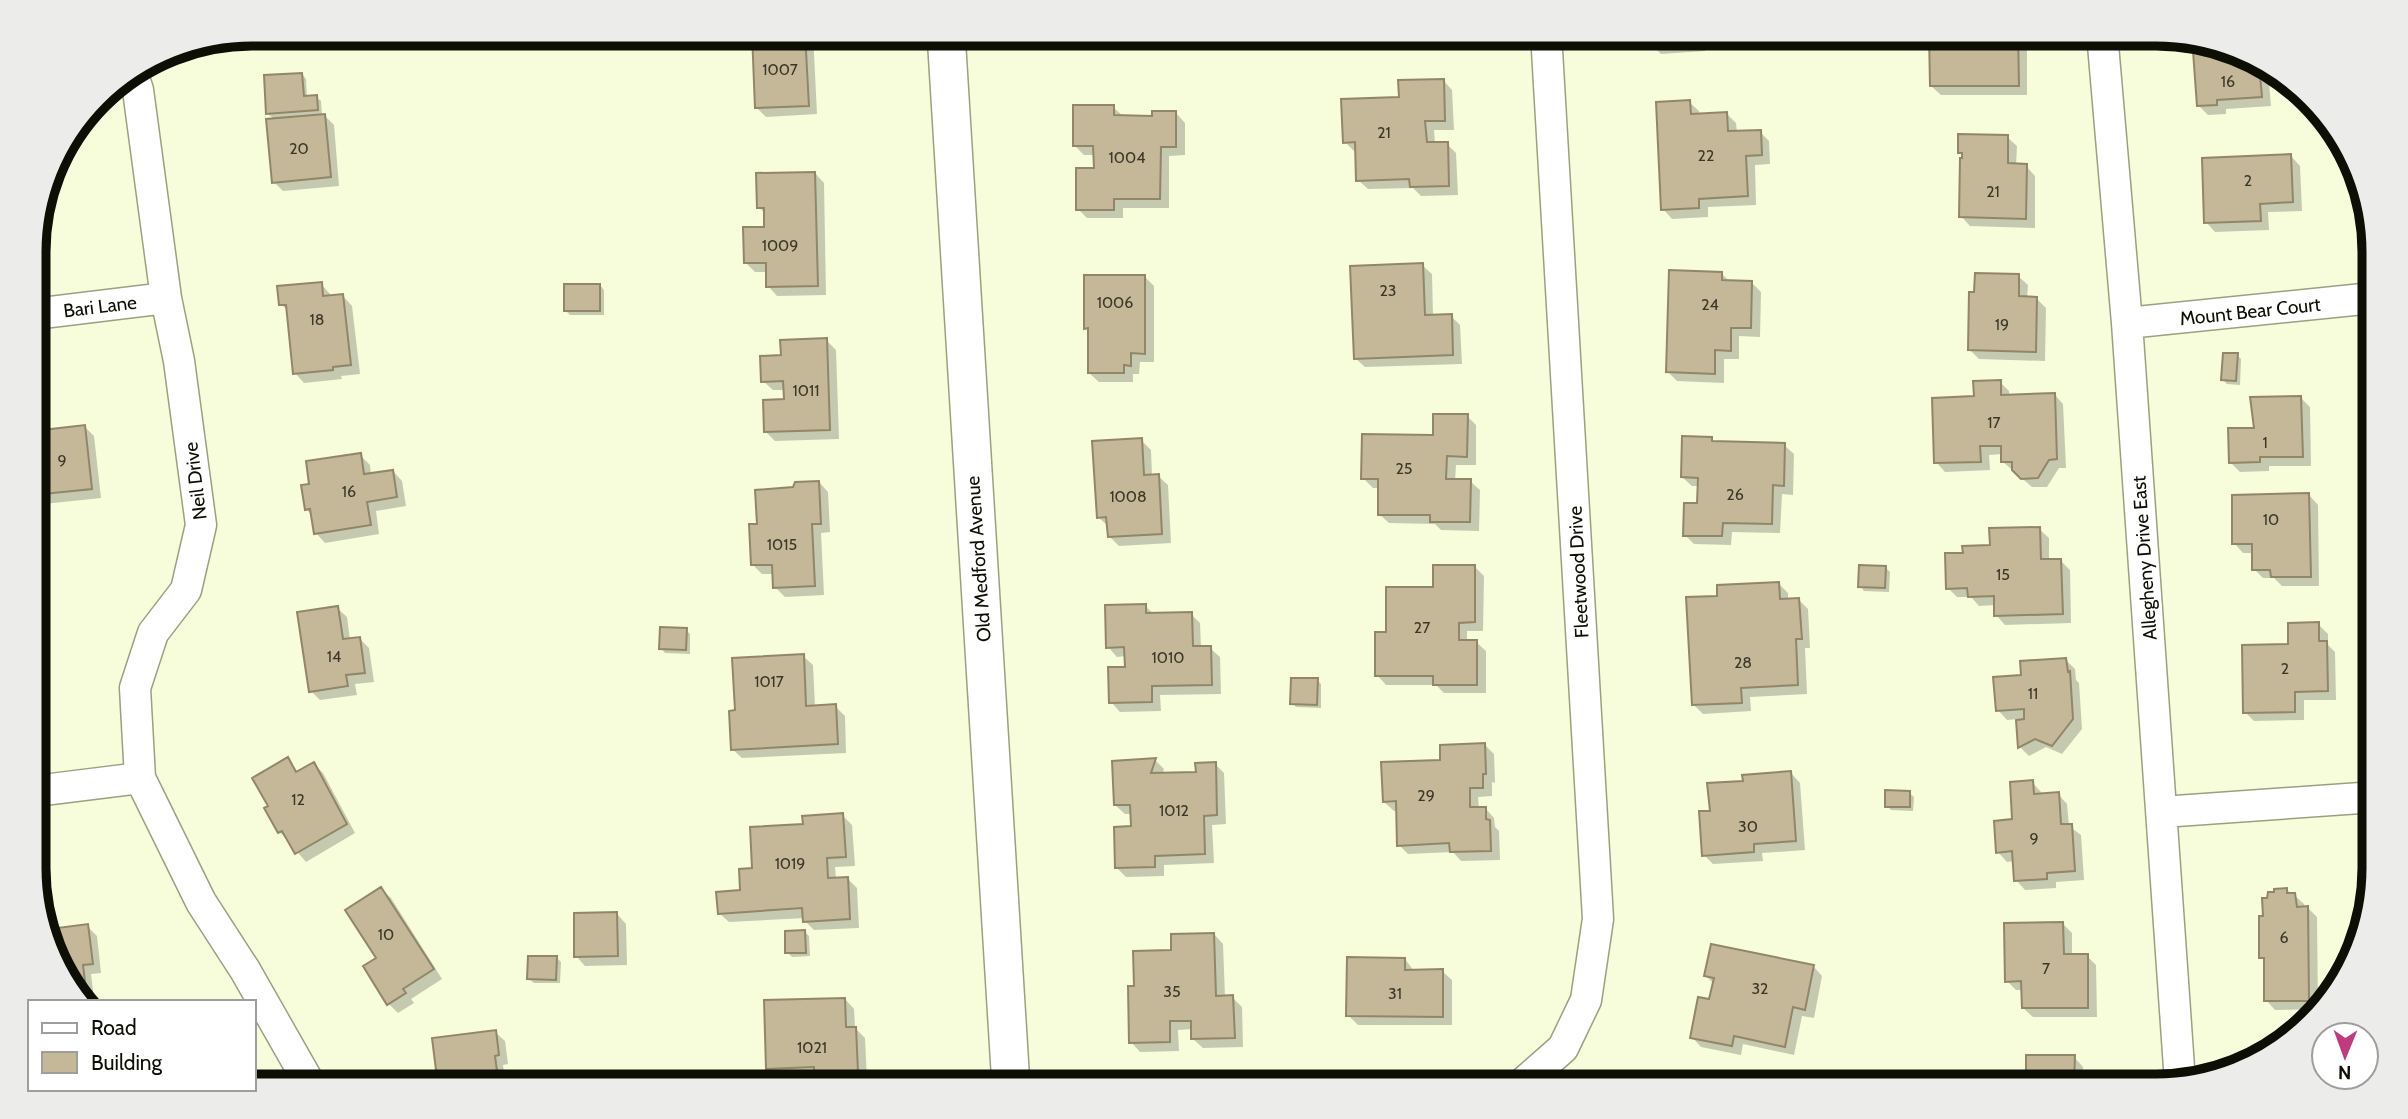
<svg xmlns="http://www.w3.org/2000/svg" width="2408" height="1119" font-family="Cabin,sans-serif">
<style>
.shadow{fill:#0003}
.building{fill:#c4b899;stroke:#918668;stroke-width:2}
.lines{fill:none;stroke-linecap:round;stroke-linejoin:round}
.minor-casing{stroke:#9ba081;stroke-width:33}
.tertiary-casing{stroke:#9ba081;stroke-width:40}
.minor{stroke:#fff;stroke-width:30}
.tertiary{stroke:#fff;stroke-width:37}
.labels{text-anchor:middle;stroke-width:5;stroke-linejoin:round;paint-order:stroke}
.number-label{font-size:16px;fill:#3b3829}
.street-label{font-size:19px;fill:#0d0e04;stroke:#fff}
.rim{fill:none;stroke:#0d0e04;stroke-width:9}
</style>
<rect width="100%" height="100%" fill="#f7fcdb"/>
<path class="shadow" d="M753,33H813L817,114L766,117L757,108Z
M1069,33H1120L1121,48L1078,49L1069,40Z
M1650,33H1741L1704,36L1705,51L1661,54L1651,44Z
M2018,33L2027,42V95H1941L1931,86Z
M2210,44L2241,50L2268,71L2271,106L2226,109V114L2208,115L2198,105L2211,52Z
M302,74L306,79L307,98L316,97L321,101L322,116H325L334,125L339,186L283,191L274,182L275,120L268,114Z
M1443,80L1452,90L1454,130H1434L1435,144H1447L1456,153L1458,195L1421,196L1413,188L1368,189L1358,180L1357,151H1354L1345,142L1401,98Z
M1689,102L1699,111V115L1727,114L1736,123L1737,133L1760,132L1769,141L1770,164L1755,165L1756,205L1708,207V217L1672,219L1663,209Z
M1113,107L1124,117L1154,118L1176,113L1185,123V155L1169,156V208H1123V218H1087L1078,209L1095,170V155H1084L1074,145Z
M2007,137L2017,146L2016,166H2026L2035,176V228L1970,226L1961,216L1964,157L1959,152Z
M2291,156L2300,166L2302,211L2268,212L2269,230L2215,232L2206,222Z
M815,173L824,183L826,295L777,296L768,286V272H755L745,262L766,228L765,214L759,207Z
M1422,265L1432,274L1433,316H1451L1460,325L1462,364L1365,367L1355,358Z
M1722,274L1730,282H1751L1761,292L1760,337L1739,336V359H1724V383L1677,381L1668,372Z
M2018,276L2028,285L2027,298H2036L2046,308L2045,361L1979,359L1970,350Z
M1145,277L1154,286V362H1140L1139,374H1133V382H1099L1089,373L1090,332L1086,328Z
M321,284L330,294L331,297L343,296L352,306L360,374L341,376L342,379L304,383L295,373L289,312L281,304Z
M600,285L604,290V315H570L566,311Z
M826,340L836,350L839,439L775,441L766,432L786,401V390H773L763,381L783,357Z
M2237,355L2241,359L2240,385L2227,384L2223,380Z
M2000,382L2009,391V396L2054,394L2063,404L2066,468H2059L2047,487H2032L2003,462V454L1989,455L1990,470L1945,472L1936,462L1975,398Z
M2301,398L2310,407L2311,466H2269V471L2240,472L2230,462L2256,429Z
M1467,416L1476,425V465H1456L1455,481H1470L1480,490L1479,531L1441,530L1435,524L1389,523L1379,514L1380,488H1373L1363,478Z
M85,427L94,436L101,498L34,505V432Z
M1711,439L1716,443L1784,445L1794,454L1793,495L1782,494L1780,533L1732,532L1731,545L1694,544L1685,535L1698,505L1699,486H1692L1682,477Z
M1141,440L1151,450L1152,476H1158L1168,485L1171,543L1119,546L1109,536L1108,526L1098,517Z
M360,455L370,465L371,475L393,471L402,481L406,506L376,511L379,534L325,543L316,533L313,516L307,510L311,485Z
M819,482L828,492L830,532L821,533L824,595L785,597L775,587L774,574H762L753,565L758,526L794,489Z
M2309,495L2318,505L2319,586H2282L2274,578H2263L2254,569V553H2243L2234,543Z
M2039,529L2049,538V561L2060,560L2070,570L2071,623L2005,625L1996,615V605L1979,606L1971,597H1957L1948,588L1964,554L1992,547Z
M1474,566L1484,576L1483,631H1467V642H1476L1486,651V693H1444L1436,685H1386L1377,675L1388,634L1435,589Z
M1886,568L1890,572L1889,592L1864,591L1860,586Z
M1778,583L1788,593V601L1799,600L1808,609L1810,648H1805L1807,694L1750,697L1751,711L1703,714L1694,705Z
M1145,606L1154,614H1191L1200,623L1201,648H1210L1220,657L1221,694L1160,695L1161,711L1120,712L1111,702L1127,669L1126,656L1117,657L1108,647Z
M337,608L347,617L350,640L360,639L369,648L374,682L355,684L357,695L320,700L311,691Z
M2318,624L2328,634V645L2335,652L2336,700H2304V720L2254,721L2245,712L2290,646Z
M686,630L690,634V654L665,653L661,648Z
M35,646L43,668L35,671Z
M803,656L813,665L815,707L835,706L845,716L846,753L742,758L732,749L736,712Z
M2066,660L2075,669L2076,680L2079,683L2082,729L2062,754L2046,747L2029,756L2020,747L2018,719L2007,720L1998,710L2022,677Z
M1317,680L1321,684V708L1296,707L1292,703Z
M1485,745L1494,754L1495,783L1492,782V796L1478,797L1479,809L1485,808L1494,818L1495,827L1499,831L1500,860L1461,861L1453,852L1408,854L1399,845L1398,811H1394L1384,802L1442,762Z
M287,759L299,773L314,764L323,773L355,833L306,862L280,832L266,809L271,807Z
M1155,760L1164,769L1162,775L1198,773L1215,764L1224,773L1226,824L1212,825L1214,863L1164,865V876L1126,877L1117,868L1133,827L1132,814H1125L1115,805Z
M1791,773L1800,783L1805,850L1762,853L1763,861L1713,864L1704,855L1712,813L1745,782Z
M2032,782L2041,792L2042,795L2058,794L2067,804L2069,826L2081,835L2084,880L2056,882V888L2025,890L2016,880L2014,861L2007,862L1998,852Z
M1909,793L1914,797L1913,811L1891,810L1887,806Z
M842,815L852,825L855,866L835,867L836,879L847,878L857,888L859,928L814,930L805,921V918L729,922L719,913L742,892L754,870Z
M381,889L391,898L442,979L411,999L414,1003L398,1013L389,1004L378,958Z
M2287,890L2294,895L2304,904V908H2308L2317,917L2318,1009L2275,1010L2266,1000V962L2261,957L2264,918L2269,899Z
M617,914L626,924L627,965L585,966L576,956Z
M57,924L62,929L87,926L97,936L101,973L91,974L94,999L78,1000L47,925Z
M2063,924L2072,933V956H2087L2096,965L2097,1017H2033L2023,1008V990H2016L2007,981Z
M804,931L809,936L810,956L792,957L787,952Z
M1214,934L1223,944L1225,997H1232L1242,1007L1243,1047L1203,1048L1193,1039V1029L1178,1030L1179,1051L1140,1052L1131,1042L1136,987L1173,952Z
M557,958L561,962L560,983H534L529,979Z
M1405,959L1414,971H1442L1452,980V1025H1358L1348,1015Z
M1813,966L1822,976L1814,1018L1802,1016L1794,1055L1743,1044L1741,1055L1701,1047L1692,1037L1711,1001L1714,984L1706,976Z
M845,999L854,1009L855,1028L865,1038L867,1081L825,1083L818,1076L778,1078L768,1068Z
M495,1032L505,1041L508,1064L503,1065L506,1086H447L439,1077Z
M2074,1057L2083,1067V1085H2009V1075L2028,1076Z"/>
<path class="building" d="M752,33H805L809,106L755,108Z
M1067,33H1112V39L1067,40Z
M1649,33H1696L1697,42L1649,45Z
M1929,33H2018L2019,86H1930Z
M2209,44L2241,50L2259,64L2262,97L2217,100V105L2197,106L2193,51L2209,50Z
M302,73L304,96L317,95L318,110L266,114L264,75Z
M1444,79L1445,121H1425L1427,142H1448L1449,186L1410,187L1409,179L1356,181L1355,142L1343,143L1341,99L1399,97L1398,80Z
M1690,100L1691,114L1727,112L1728,131L1761,130L1762,155L1746,156L1748,196L1699,199V208L1661,210L1656,102Z
M1073,105H1114V115L1152,116V111H1176V147H1161L1160,199H1114V210H1076V168H1094L1093,146H1073Z
M325,114L331,177L272,183L266,119Z
M1958,134L2008,135V163L2027,164L2026,219L1959,217L1960,158H1962V153H1958Z
M2291,154L2293,202L2260,204L2261,221L2204,223L2202,158Z
M815,172L818,286L766,287V263H744L743,227H764V208H757L756,173Z
M1423,263L1425,315L1452,314L1453,355L1354,359L1350,266Z
M1669,270L1722,272V280L1752,281L1751,328H1731V351L1715,350V374L1666,372Z
M1975,273L2019,274V296L2037,297L2036,352L1968,350L1969,292H1974Z
M1084,275H1145V354L1131,353V366L1124,365V373H1088V328L1084,329Z
M322,282L323,296L343,294L351,365L333,367V370L293,374L286,305H279L277,286Z
M564,284H600V311H564Z
M827,338L830,430L764,432L763,400L784,399L783,381L761,382L760,356L781,355L780,340Z
M2223,353H2238L2236,381L2221,380Z
M2001,380V395L2055,393L2057,459L2049,460L2038,478L2021,479L2012,470V462H2001V446H1980L1981,462L1934,463L1932,398L1974,396L1973,381Z
M2301,396L2303,457H2260V462L2229,463L2228,428H2254L2250,397Z
M1433,414H1468L1467,457L1447,456L1446,479H1471L1470,522H1430V515H1378V479H1361L1362,434L1433,435Z
M85,425L92,489L34,495V431Z
M1682,436L1712,437V441L1785,443L1784,486L1773,485L1772,524L1723,523L1722,536H1683L1684,503H1697L1698,478L1681,477Z
M1142,438L1144,475L1159,474L1162,534L1108,537L1106,517L1097,518L1092,441Z
M361,453L364,474L393,470L397,497L367,502L371,525L314,534L310,509L305,510L301,485L309,484L306,461Z
M819,481L821,524H812L815,586L773,588L772,565H751L749,524H757L755,490L793,487L795,482Z
M2309,493L2311,577H2271L2270,570H2252V544H2232V495Z
M2040,527L2041,559H2061L2063,614L1994,616V596L1968,597L1967,588L1946,589L1945,553H1963L1962,546L1990,545L1989,528Z
M1433,565H1475V622L1459,623V640H1477V685H1433V676H1375V632H1386V587H1433Z
M1859,565L1886,566L1885,588L1858,587Z
M1779,582L1780,599L1799,598L1802,639H1796L1798,685L1741,688L1742,703L1692,705L1686,597L1717,596V585Z
M1146,604V613L1192,612L1193,646H1211L1212,685L1152,686V702L1109,703L1108,667H1125L1124,647L1106,648L1105,605Z
M338,606L343,639L360,637L365,673L346,675L348,686L309,692L297,612Z
M2319,622V641H2327L2328,691L2295,692V712L2243,713L2242,645L2288,644V623Z
M660,627L687,628L686,650L659,649Z
M804,654L806,706L836,704L838,744L731,750L729,711L735,710L732,658Z
M2066,658L2068,672L2070,671L2073,719L2052,746L2035,739L2018,748L2016,720L2024,719V709L1996,711L1993,677L2021,675L2020,661Z
M1291,678H1318L1317,705L1290,704Z
M1485,743L1486,774H1483V788H1470V807H1486V819L1490,820L1491,851L1450,852L1449,843L1397,846L1396,801L1383,802L1381,762L1440,760V745Z
M288,757L296,772L314,762L347,824L295,854L282,831L278,833L264,808L268,806L252,778Z
M1156,758L1151,773L1196,772L1195,763L1216,762L1217,815L1204,816L1205,854L1155,856V867L1115,868L1114,827L1131,826L1130,805H1114L1112,761Z
M1791,771L1796,841L1754,844V852L1702,856L1699,811H1710L1707,783L1743,781L1742,775Z
M2033,780L2034,794L2059,792L2061,824H2072L2075,871L2047,873V879L2014,881L2012,851L1996,853L1994,821L2012,819L2010,782Z
M1885,790L1910,791V807H1885Z
M843,813L846,857L827,858L828,878L848,877L850,919L803,922L802,908L718,914L716,892L740,890L739,869L752,868L750,827L803,824L802,816Z
M381,887L434,969L403,989L406,993L387,1005L363,966L376,958L345,910Z
M2287,888V893H2295L2297,907L2308,906L2309,1001H2264V958H2259V916H2263L2262,898H2267L2268,892H2274V889Z
M617,912L618,956L574,957V913Z
M57,922L58,928L88,924L93,964L83,965L86,990L74,992L46,924Z
M2063,922L2064,954H2088V1008H2022L2021,981L2005,982L2004,923Z
M805,930L806,953H785V931Z
M1214,933L1216,996L1233,995L1235,1038L1191,1039V1021H1170V1042L1129,1043L1128,986H1134L1133,951L1171,950V934Z
M1711,944L1814,965L1805,1010L1793,1007L1785,1047L1734,1036L1732,1046L1690,1038L1698,997L1709,999L1714,978L1704,976Z
M528,956H557L556,980L527,979Z
M1347,957L1405,958V970L1443,969V1017L1346,1016Z
M845,998L846,1027H856L858,1072L814,1074V1067L766,1069L764,1000Z
M496,1030L499,1055L495,1056L499,1086H452L451,1076L437,1078L432,1038Z
M2026,1055H2075L2074,1085H2007V1074H2026Z"/>
<g class="lines">
<defs>
<path id="minor" d="M2102,33L2127,323L2180,1082
M132,72L138,90L166,298L179,361L201,525L186,590L153,633L135,688L140,778L201,902L245,970L311,1086
M34,314L166,298
M2127,323L2373,298
M35,791L140,778
M2162,812L2375,797
M1521,1085L1563,1048L1586,1000L1598,919L1546,33"/>
<path id="tertiary" d="M946,33L1011,1086"/>
</defs>
<use href="#minor" class="minor-casing"/>
<use href="#tertiary" class="tertiary-casing"/>
<use href="#minor" class="minor"/>
<use href="#tertiary" class="tertiary"/>
</g>
<g class="labels">
<g class="number-label">
<text x="780" y="75">1007</text>
<text x="2228" y="87">16</text>
<text x="1384" y="138">21</text>
<text x="299" y="154">20</text>
<text x="1706" y="161">22</text>
<text x="1127" y="163">1004</text>
<text x="2248" y="186">2</text>
<text x="1993" y="197">21</text>
<text x="780" y="251">1009</text>
<text x="1388" y="296">23</text>
<text x="1115" y="308">1006</text>
<text x="1710" y="310">24</text>
<text x="317" y="325">18</text>
<text x="2002" y="330">19</text>
<text x="806" y="396">1011</text>
<text x="1994" y="428">17</text>
<text x="2265" y="448">1</text>
<text x="62" y="466">9</text>
<text x="1404" y="474">25</text>
<text x="349" y="497">16</text>
<text x="1735" y="500">26</text>
<text x="1128" y="502">1008</text>
<text x="2271" y="525">10</text>
<text x="782" y="550">1015</text>
<text x="2003" y="580">15</text>
<text x="1422" y="633">27</text>
<text x="334" y="662">14</text>
<text x="1168" y="663">1010</text>
<text x="1743" y="668">28</text>
<text x="2285" y="674">2</text>
<text x="769" y="687">1017</text>
<text x="2033" y="699">11</text>
<text x="1426" y="801">29</text>
<text x="298" y="805">12</text>
<text x="1174" y="816">1012</text>
<text x="1748" y="832">30</text>
<text x="2034" y="844">9</text>
<text x="790" y="869">1019</text>
<text x="386" y="940">10</text>
<text x="2284" y="943">6</text>
<text x="2046" y="974">7</text>
<text x="1760" y="994">32</text>
<text x="1172" y="997">35</text>
<text x="1395" y="999">31</text>
<text x="812" y="1053">1021</text>
</g>
<g class="street-label">
<text transform="translate(100 306) rotate(-7)" y="7">Bari Lane</text>
<text transform="translate(2250 311) rotate(-6)" y="7">Mount Bear Court</text>
<text transform="translate(195 481) rotate(-97)" y="7">Neil Drive</text>
<text transform="translate(2144 558) rotate(-94)" y="7">Allegheny Drive East</text>
<text transform="translate(978 559) rotate(-94)" y="7">Old Medford Avenue</text>
<text transform="translate(1578 572) rotate(-93)" y="7">Fleetwood Drive</text>
</g>
</g>
<path d="M0 0H2408V1119H0ZM252 46H2156A206 206 0 0 1 2362 252V868A206 206 0 0 1 2156 1074H252A206 206 0 0 1 46 868V252A206 206 0 0 1 252 46Z" fill="#ececeb" fill-rule="evenodd"/>
<path class="rim" d="M252 46H2156A206 206 0 0 1 2362 252V868A206 206 0 0 1 2156 1074H252A206 206 0 0 1 46 868V252A206 206 0 0 1 252 46Z"/>
<rect x="28" y="1000" width="228" height="91" fill="#ffffff" stroke="#9e9f9b" stroke-width="2"/>
<rect x="42" y="1023" width="35" height="10" fill="#ffffff" stroke="#9e9f9b" stroke-width="2"/>
<text x="91" y="1035" font-size="21" fill="#0d0e04">Road</text>
<rect x="42" y="1052" width="35" height="21" fill="#c4b899" stroke="#9e9f9b" stroke-width="2"/>
<text x="91" y="1070" font-size="21" fill="#0d0e04">Building</text>
<g transform="translate(2345 1056) rotate(181)"><circle r="33" fill="#ffffff" stroke="#9e9f9b" stroke-width="2"/>
<path d="M0-5L12 26L0 18L-12 26Z" fill="#bf3a7e"/>
<text y="-10" font-size="19" font-weight="bold" text-anchor="middle" fill="#0d0e04">N</text>
</g>
</svg>
